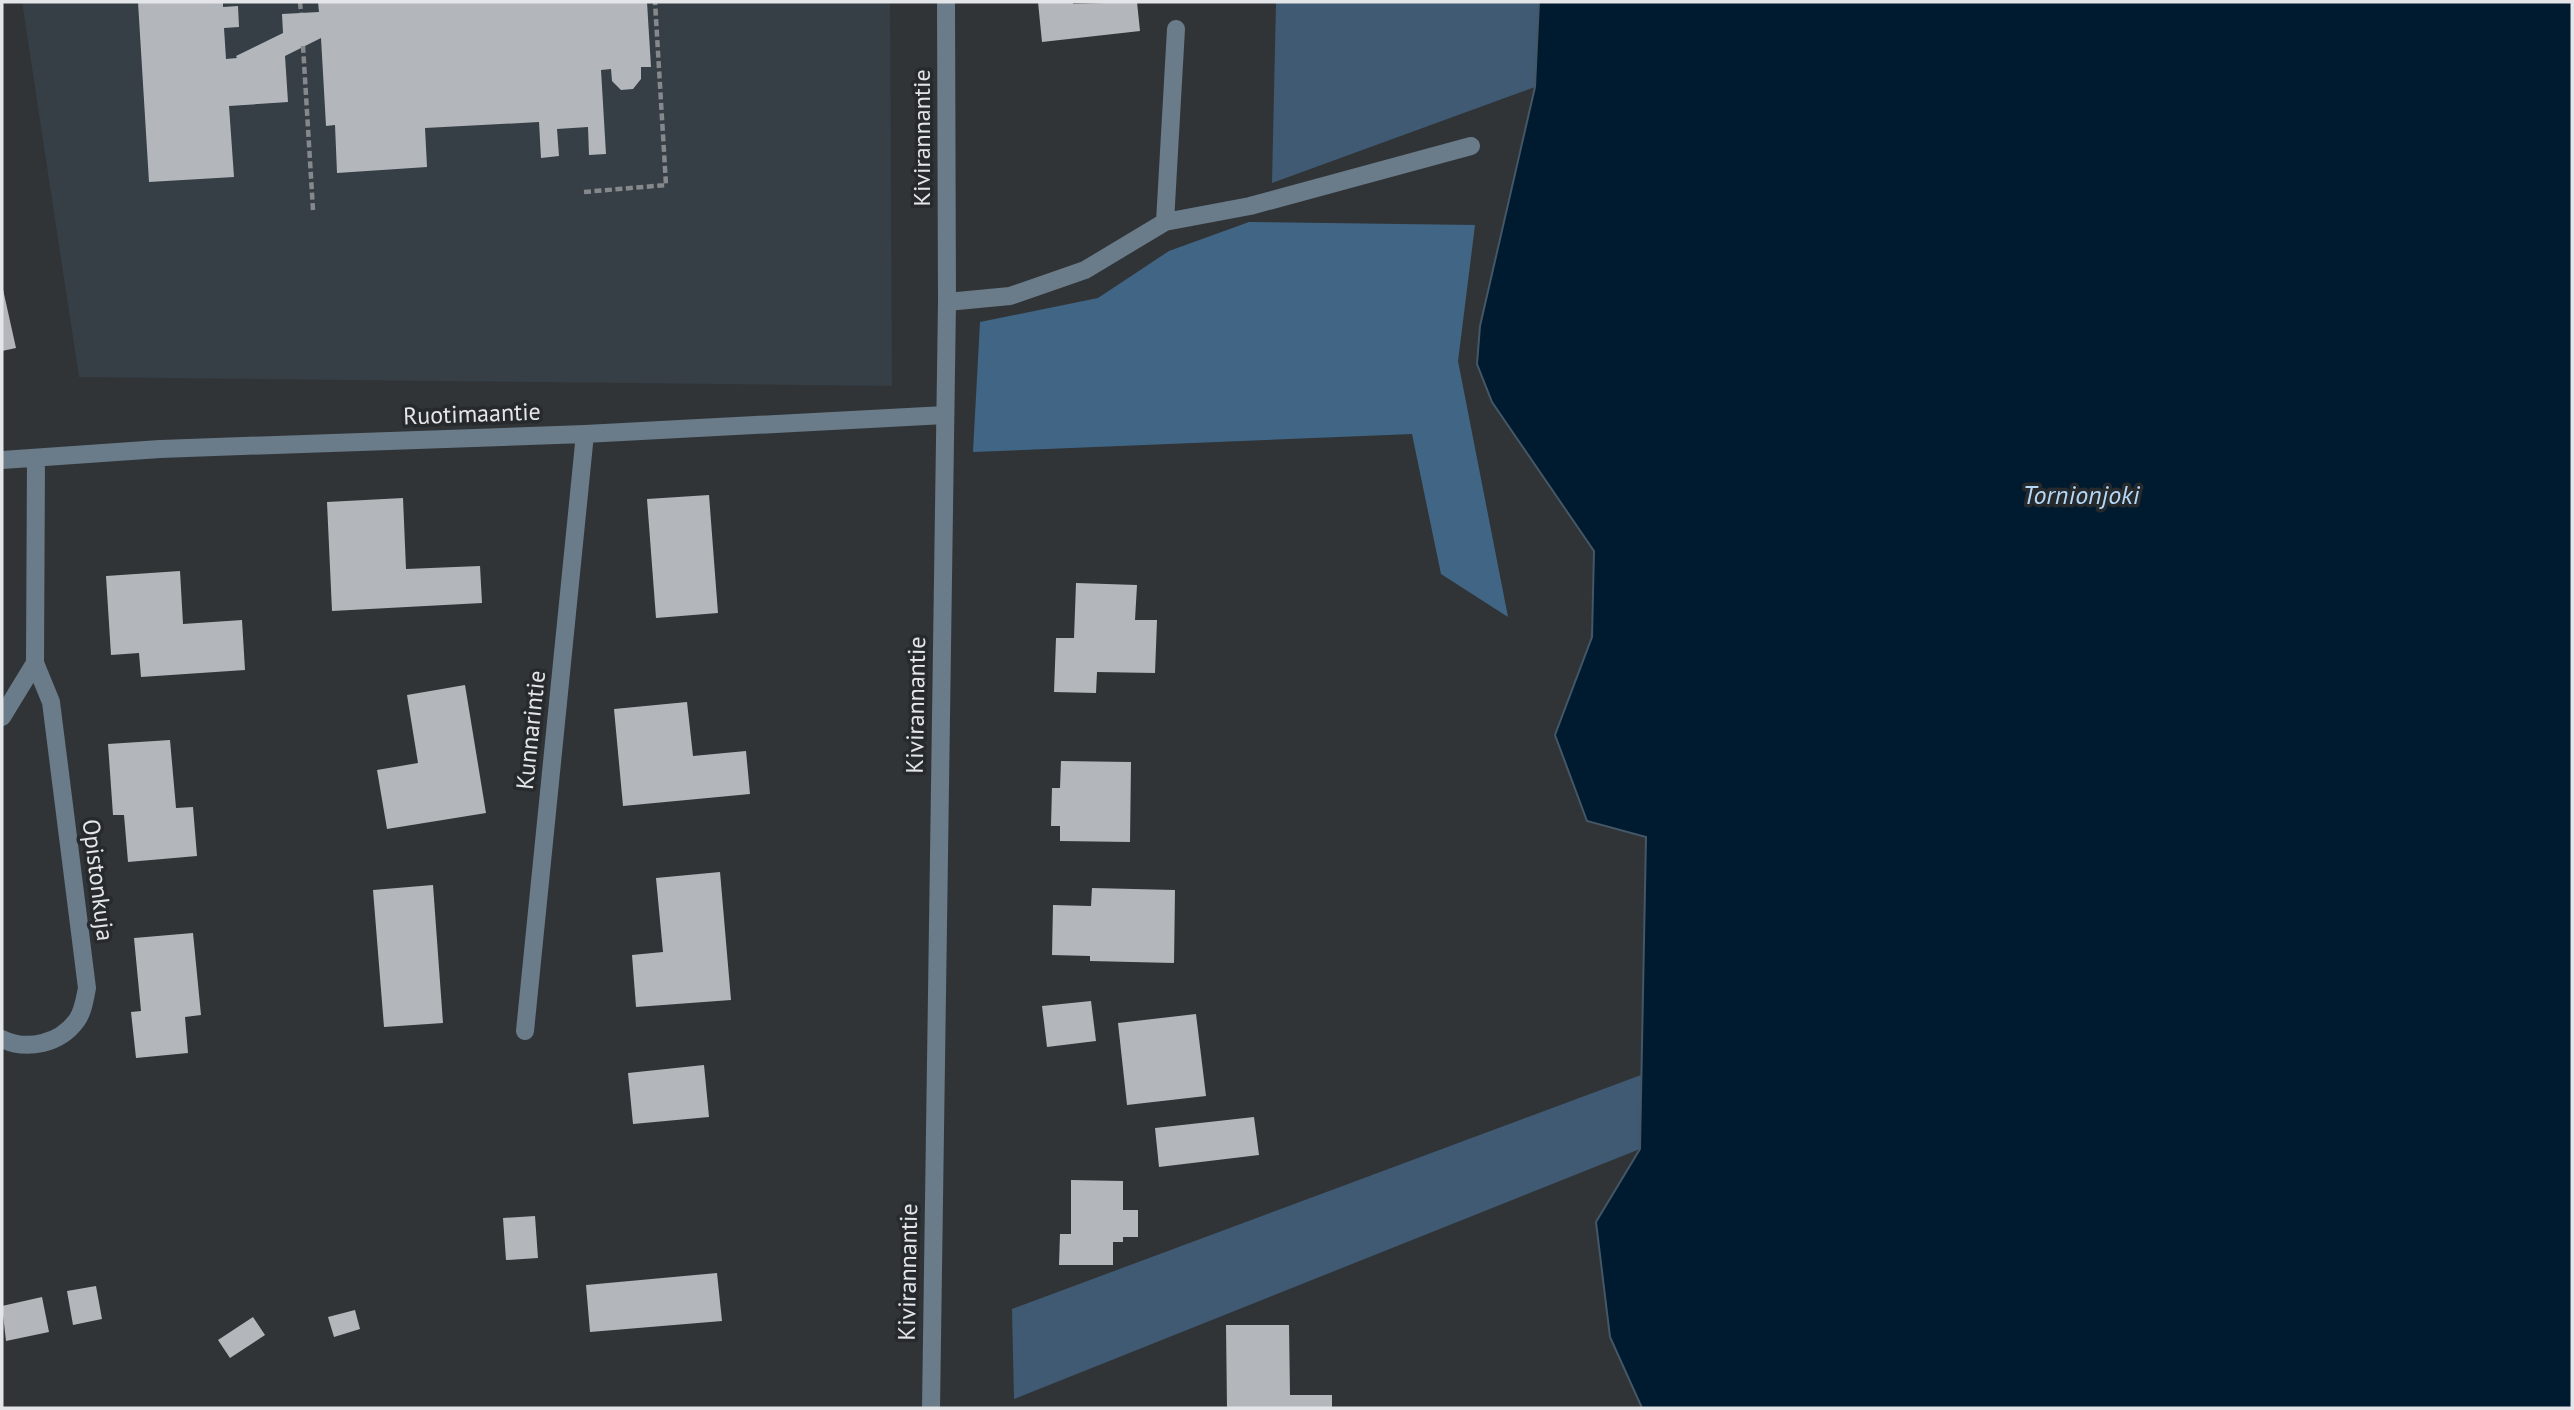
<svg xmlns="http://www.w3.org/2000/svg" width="2574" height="1410" font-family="'PT Sans',sans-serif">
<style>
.built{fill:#363e46}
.green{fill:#3f5a72}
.forest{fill:#416685}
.water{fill:#001a2f;stroke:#445766;stroke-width:2}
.building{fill:#b3b7bc}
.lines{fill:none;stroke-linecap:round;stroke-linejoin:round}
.path{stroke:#86898c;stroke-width:4.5;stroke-dasharray:7 3.5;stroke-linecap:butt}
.minor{stroke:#6a7b89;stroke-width:18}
.labels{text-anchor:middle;stroke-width:7;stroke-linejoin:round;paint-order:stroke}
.street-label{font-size:24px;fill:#e3e5e8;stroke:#262a2d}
.water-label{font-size:26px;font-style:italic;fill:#b4d8f7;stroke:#262a2d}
</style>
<rect width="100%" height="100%" fill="#303437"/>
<path class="built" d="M22,2H890L892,386L79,377Z"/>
<path class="green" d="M1276,2H1539L1535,87L1272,183Z
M1641,1075L1640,1149L1014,1399L1012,1309Z"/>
<path class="forest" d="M1249,222L1475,225L1458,361L1508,617L1441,574L1412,434L973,452L980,322L1098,298L1169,251Z"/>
<path class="water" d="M1539,2H2572V1408H1642L1610,1337L1596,1222L1640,1149L1646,837L1587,821L1555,735L1592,637L1594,551L1492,402L1477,364L1480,326L1535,87Z"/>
<path class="building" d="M138,2H223V7L238,6L239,27L224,28L226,59L237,58L236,56L283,33L282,14L319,12L318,2H647L651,67H641V79L633,89L621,90L612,81L611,69L601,70L606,154L589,155L588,127L557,129L559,156L541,158L539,122L425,128L427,167L337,173L335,125L326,126L321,38L285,56L288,102L229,106L234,177L149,182Z
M1038,2H1073V4L1137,2L1140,31L1042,42Z
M2,285L16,348L2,351Z
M709,495L718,613L656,618L647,499Z
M403,498L406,569L480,566L482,603L332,611L327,502Z
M180,571L183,624L242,620L245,670L141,677L139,653L111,655L106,576Z
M1076,583L1137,585L1135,620H1157L1155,673L1097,672L1096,693L1054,692L1056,638H1074Z
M465,685L486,813L387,829L377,770L418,763L407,695Z
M687,702L693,756L746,751L750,794L623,806L614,709Z
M170,740L176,808L193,807L197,856L128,862L124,815H113L108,744Z
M1061,761L1131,762L1130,842L1060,841V826H1051L1052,788H1060Z
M720,872L731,1000L636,1007L632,955L663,952L656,878Z
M433,885L443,1023L384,1027L373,890Z
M1092,888L1175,890L1174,963L1090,961V956L1052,955L1053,905L1091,906Z
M193,933L201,1015L185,1017L188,1053L136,1058L131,1012L141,1011L134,938Z
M1091,1001L1096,1041L1047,1047L1042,1006Z
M1196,1014L1206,1096L1127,1105L1118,1023Z
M704,1065L709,1117L633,1124L628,1073Z
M1254,1117L1259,1155L1159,1167L1155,1128Z
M1071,1180L1123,1181V1210H1138V1237H1123V1242H1113V1265H1059L1060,1234H1071Z
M535,1216L538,1258L506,1260L503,1218Z
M717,1273L722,1321L590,1332L586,1285Z
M96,1286L102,1319L73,1325L67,1291Z
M42,1297L49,1332L6,1341L2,1306Z
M355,1310L360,1329L334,1337L328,1317Z
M253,1317L265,1335L230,1358L218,1340Z
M1226,1325H1289L1290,1395H1332V1408H1227Z"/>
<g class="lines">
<path class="path" d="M300,2L301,13
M303,46L313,210
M584,192L666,185L655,2"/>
<path class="minor" d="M1165,222L1176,29
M947,302L1010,296L1085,270L1165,222L1250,206L1471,146
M2,460L160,449L585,434L945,415
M2,717L35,663
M525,1031L585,434
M2,1039C27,1051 60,1044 77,1020C83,1012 85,998 87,988L51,702L35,663L36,458
M931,1408L947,302L946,2"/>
</g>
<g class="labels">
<g class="street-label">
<text transform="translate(922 138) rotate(-90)" y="8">Kivirannantie</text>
<text transform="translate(472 414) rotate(-2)" y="8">Ruotimaantie</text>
<text transform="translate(916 705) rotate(-89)" y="8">Kivirannantie</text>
<text transform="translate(531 730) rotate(-84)" y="8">Kunnarintie</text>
<text transform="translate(98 880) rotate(83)" y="8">Opistonkuja</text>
<text transform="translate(908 1272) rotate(-89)" y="8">Kivirannantie</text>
</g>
<g class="water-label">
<text x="2081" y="504">Tornionjoki</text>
</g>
</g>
<rect width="2574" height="1410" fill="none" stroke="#e3e5e8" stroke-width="7"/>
</svg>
